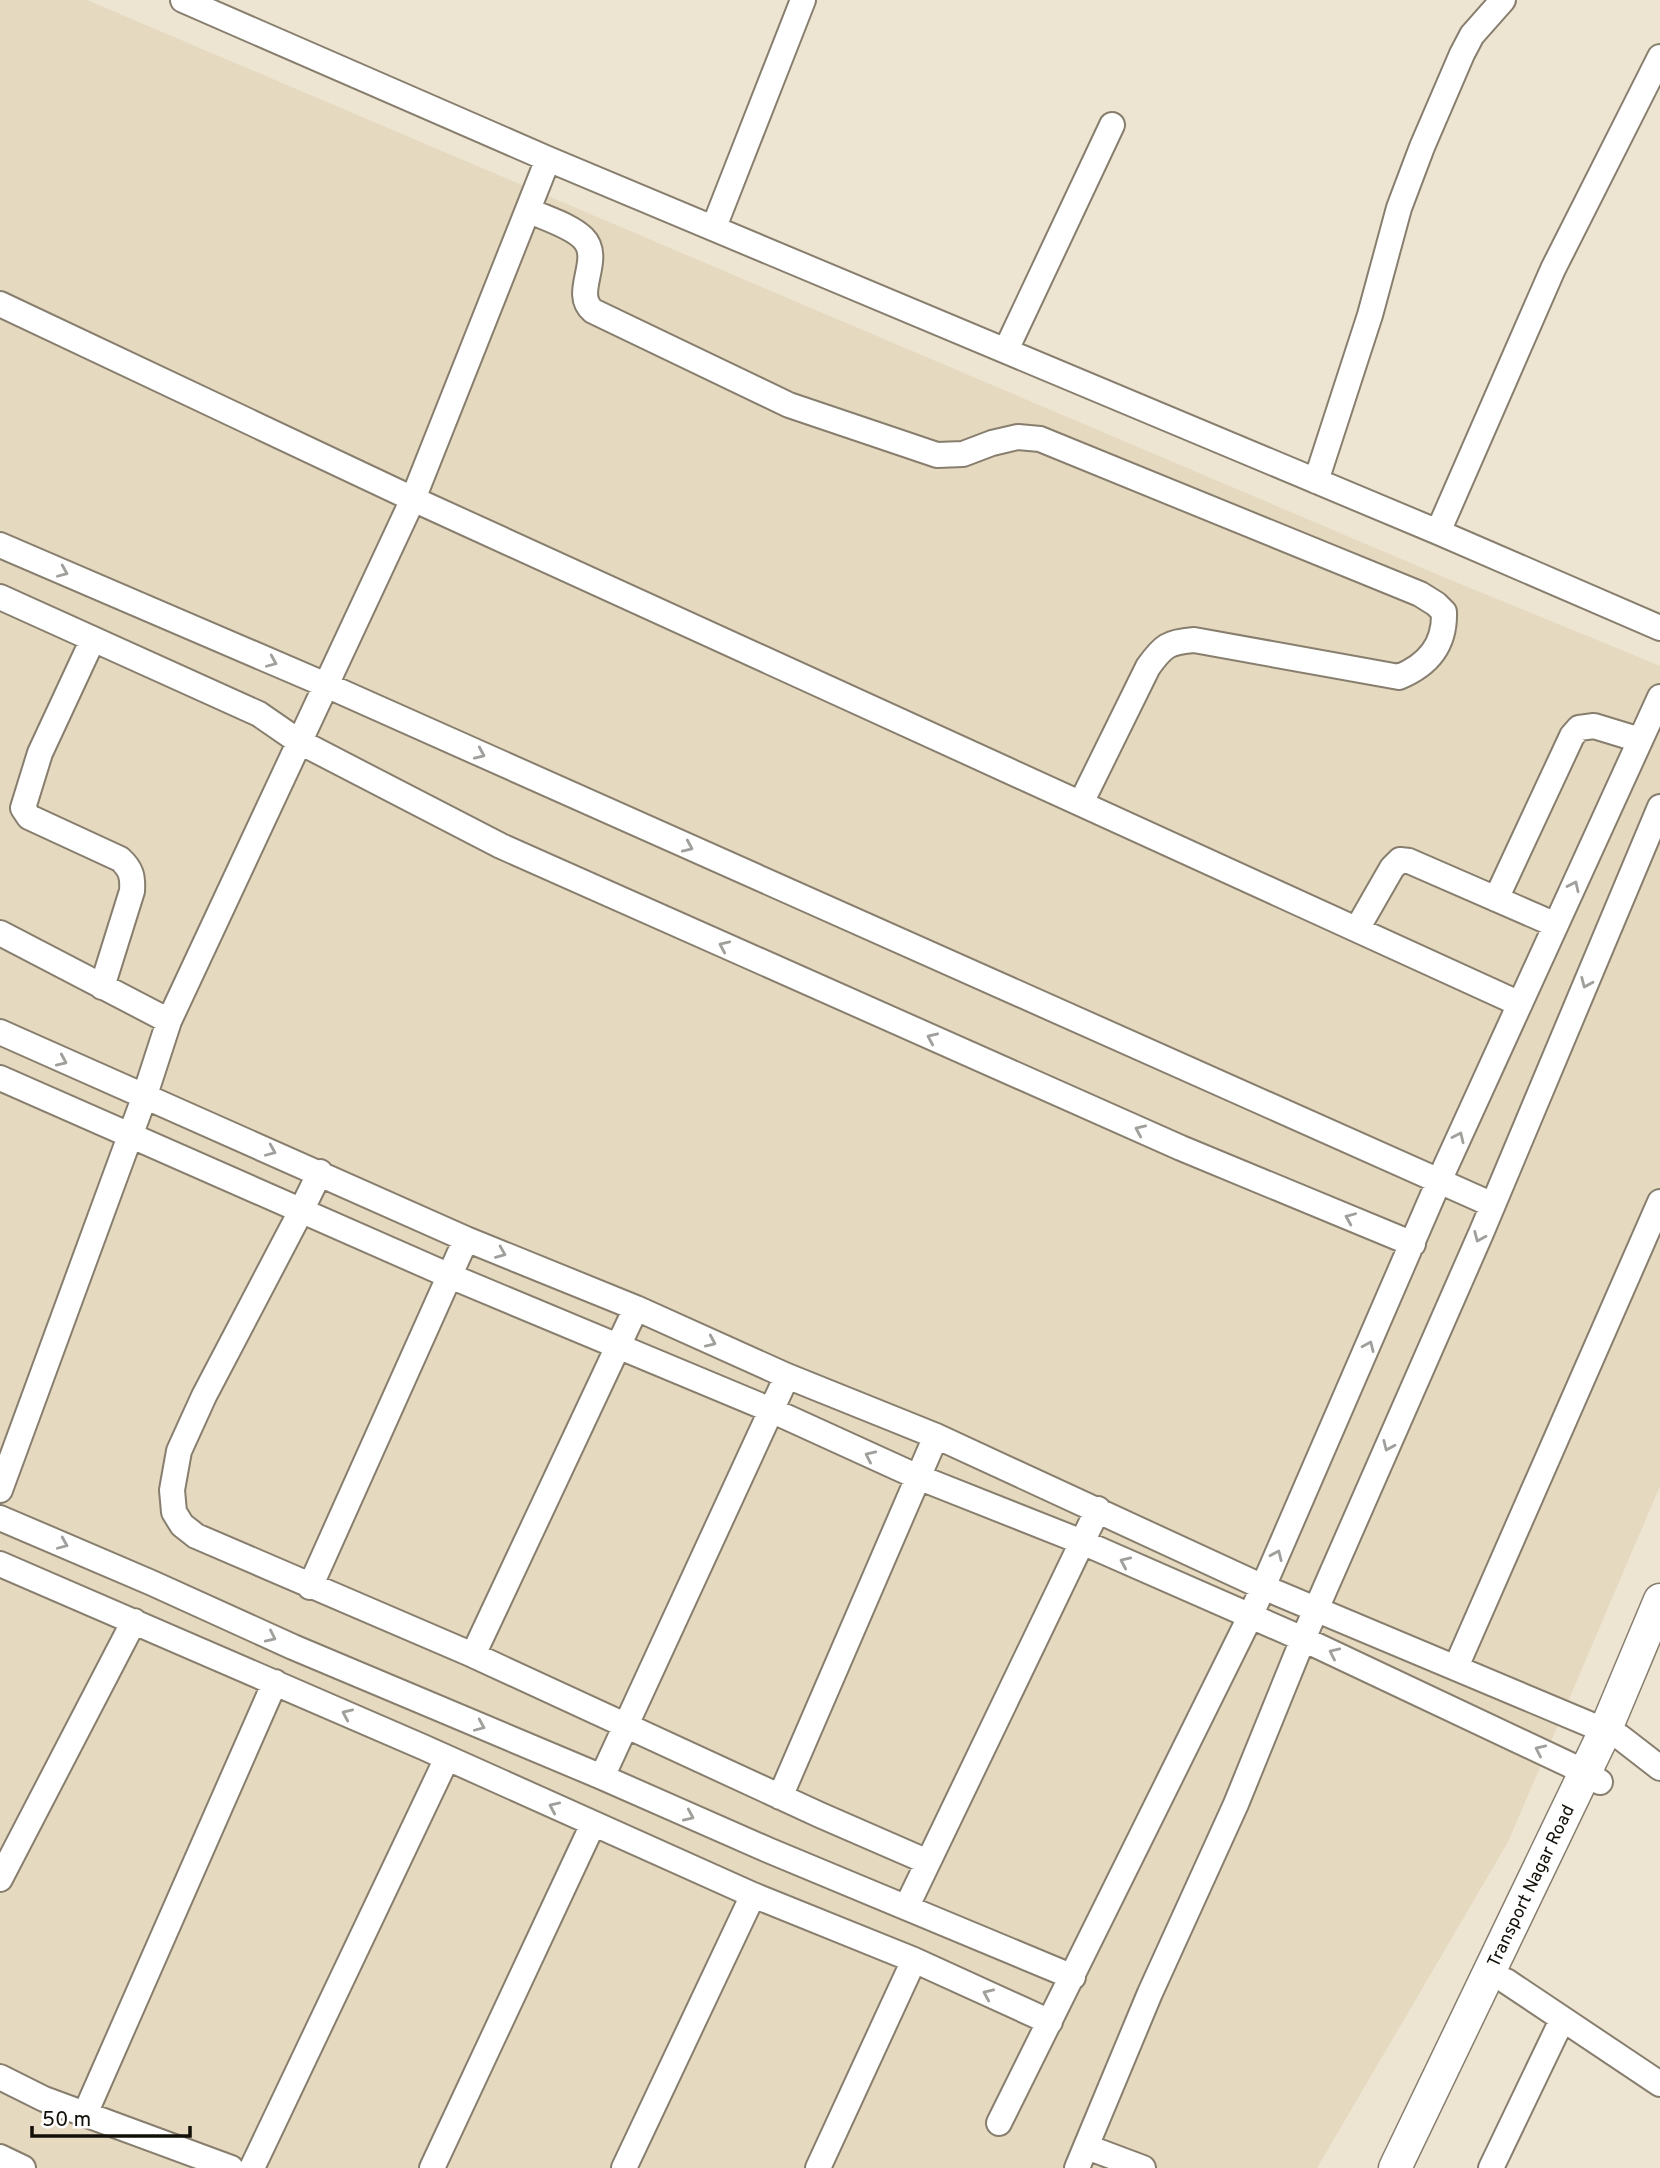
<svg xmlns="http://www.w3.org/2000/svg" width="1660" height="2168" font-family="Overpass,sans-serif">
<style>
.built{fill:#e5d9bf}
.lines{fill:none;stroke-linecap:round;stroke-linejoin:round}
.minor-casing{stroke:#877e6e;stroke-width:28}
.major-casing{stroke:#877e6e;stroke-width:35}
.minor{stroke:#fff;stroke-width:24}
.major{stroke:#fff;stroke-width:32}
.oneway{stroke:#a09f9c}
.labels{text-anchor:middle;stroke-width:5;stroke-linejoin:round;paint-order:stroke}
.street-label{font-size:18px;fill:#120f08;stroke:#fff}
</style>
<rect width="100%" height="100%" fill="#ede4d2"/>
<path class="built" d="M0,0H87L1441,576L1660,666V1486L1508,1842L1317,2168H0Z"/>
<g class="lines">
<defs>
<path id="minor" d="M183,0L548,159L1438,532L1660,628
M528,210C544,218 570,225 583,238C604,259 571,293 593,311L789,405L937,455L963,454L992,443L1018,437L1040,439L1420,594L1436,604L1444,612C1445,645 1428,665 1399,677L1194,640C1168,642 1163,646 1148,667L1081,803
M714,227L803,0
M0,304L413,499L1520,1004
M1006,350L1112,125
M1316,481L1370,315L1399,208L1422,147L1462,54L1472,35L1503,0
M1438,532L1553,269L1660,57
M0,545L326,685L1493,1205
M0,597L259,714L298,741L501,846L1181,1148L1413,1244
M93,639L40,753L23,808L29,817L120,859C131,869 133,876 132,891L102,987
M1496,899L1572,736L1579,728L1594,726L1640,740
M1357,929L1392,868L1400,860L1409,861L1556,925
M0,933L169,1021
M0,1032L466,1239L636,1308L787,1376L936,1436L1263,1587L1620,1737L1660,1768
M0,1078L450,1276L771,1410L918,1477L1082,1542L1303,1639L1585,1772L1600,1782
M320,1172L301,1211L204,1396L179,1451L172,1490L174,1512L182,1525L196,1536L473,1655L820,1815L928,1862
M0,1490L144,1098L169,1021L413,499L548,159
M0,1518L152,1583L293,1647L602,1777L768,1850L1073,1977
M0,1564L423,1747L753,1895L914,1960L1050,2022
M310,1587L466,1239
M473,1655L636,1308
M1456,1667L1660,1202
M602,1777L787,1376
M780,1797L936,1436
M0,1879L134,1621
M907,1906L1098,1509
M1506,1981L1660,2084
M0,2077L44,2099L231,2168
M85,2114L275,1682
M999,2123L1250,1617L1439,1181L1660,697
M1087,2147L1143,2168
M0,2157L23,2168
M252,2168L447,1758
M432,2168L593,1824
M624,2168L753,1895
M818,2168L914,1960
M1077,2168L1150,1993L1236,1804L1303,1639L1482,1231L1660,807
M1491,2168L1562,2020"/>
<g id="major">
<path id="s1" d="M1395,2168L1605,1731L1660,1600"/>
</g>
</defs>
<use href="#minor" class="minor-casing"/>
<use href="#major" class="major-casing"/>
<use href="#minor" class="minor"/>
<use href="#major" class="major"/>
</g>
<defs><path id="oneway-chevron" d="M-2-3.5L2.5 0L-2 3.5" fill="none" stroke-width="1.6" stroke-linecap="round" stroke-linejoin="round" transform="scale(1.75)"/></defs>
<g class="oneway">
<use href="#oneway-chevron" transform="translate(63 572) rotate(23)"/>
<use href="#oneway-chevron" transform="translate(272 662) rotate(23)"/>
<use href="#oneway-chevron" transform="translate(480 754) rotate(24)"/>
<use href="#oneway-chevron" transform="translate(688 847) rotate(24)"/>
<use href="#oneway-chevron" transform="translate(1574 886) rotate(-65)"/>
<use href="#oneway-chevron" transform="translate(724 946) rotate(-156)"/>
<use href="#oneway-chevron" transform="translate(1586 983) rotate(113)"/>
<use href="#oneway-chevron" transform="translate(932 1038) rotate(-156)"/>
<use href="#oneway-chevron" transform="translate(62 1061) rotate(24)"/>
<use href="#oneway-chevron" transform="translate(1140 1130) rotate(-156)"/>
<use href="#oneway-chevron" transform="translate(1459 1137) rotate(-65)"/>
<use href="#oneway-chevron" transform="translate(271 1151) rotate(23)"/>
<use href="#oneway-chevron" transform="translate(1350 1218) rotate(-157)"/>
<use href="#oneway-chevron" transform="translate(1479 1237) rotate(113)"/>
<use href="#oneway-chevron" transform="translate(501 1253) rotate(22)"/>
<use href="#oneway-chevron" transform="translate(711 1342) rotate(24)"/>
<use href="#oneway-chevron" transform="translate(1369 1346) rotate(-66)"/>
<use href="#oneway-chevron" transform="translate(1388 1446) rotate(114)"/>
<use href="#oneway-chevron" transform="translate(870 1456) rotate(-155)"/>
<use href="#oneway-chevron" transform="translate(63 1544) rotate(23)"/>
<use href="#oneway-chevron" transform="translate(1277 1555) rotate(-66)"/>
<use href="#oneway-chevron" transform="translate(1125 1562) rotate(-156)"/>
<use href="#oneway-chevron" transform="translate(271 1637) rotate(25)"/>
<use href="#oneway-chevron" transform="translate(1334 1653) rotate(-155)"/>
<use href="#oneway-chevron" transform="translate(347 1714) rotate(-156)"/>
<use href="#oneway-chevron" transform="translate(480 1726) rotate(23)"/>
<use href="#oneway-chevron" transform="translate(1540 1750) rotate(-155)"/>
<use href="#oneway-chevron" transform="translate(554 1807) rotate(-156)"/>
<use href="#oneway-chevron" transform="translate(689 1816) rotate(24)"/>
<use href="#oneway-chevron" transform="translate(988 1994) rotate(-156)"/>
</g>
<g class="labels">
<g class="street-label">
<text dy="6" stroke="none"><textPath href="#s1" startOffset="313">Transport Nagar Road</textPath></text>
</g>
</g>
<path d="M32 2126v10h158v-10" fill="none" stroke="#120f08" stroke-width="3.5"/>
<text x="42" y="2126" font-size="21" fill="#120f08" stroke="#ffffff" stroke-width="5" paint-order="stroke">50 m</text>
</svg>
